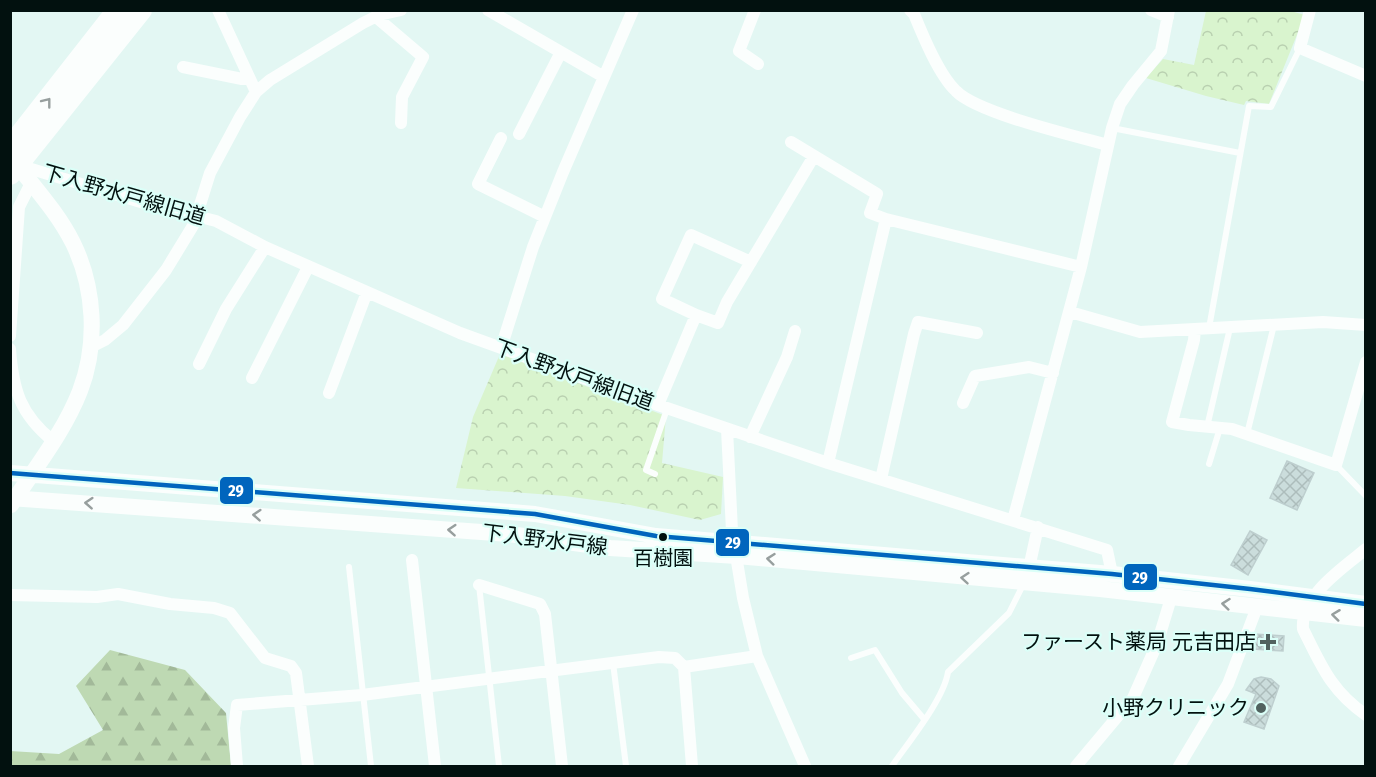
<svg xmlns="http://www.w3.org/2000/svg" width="1376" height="777" font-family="'Fira Sans Condensed','Noto Sans JP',sans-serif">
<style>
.forest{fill:url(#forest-firs)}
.park{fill:url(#park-crowns)}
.building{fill:url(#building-cross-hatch);stroke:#becfcf;stroke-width:1.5}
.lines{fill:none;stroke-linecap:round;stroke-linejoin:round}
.lane{stroke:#fbfefd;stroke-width:6}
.street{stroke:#fbfefd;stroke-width:12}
.secondary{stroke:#fbfefd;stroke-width:16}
.highway{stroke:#fbfefd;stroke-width:22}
.bus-1-casing{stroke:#dbfff8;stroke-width:9}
.bus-1{stroke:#0065bd;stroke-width:4.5}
.oneway{stroke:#979f9e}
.bus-dot{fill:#02110f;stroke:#dbfff8;stroke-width:2}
.poi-dot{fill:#51625f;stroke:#dbfff8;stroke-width:2}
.labels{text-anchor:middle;stroke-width:4.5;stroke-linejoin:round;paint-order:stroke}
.bus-label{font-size:20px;fill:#02110f;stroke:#dbfff8}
.street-label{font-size:21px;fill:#02110f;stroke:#dbfff8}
.poi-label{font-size:21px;fill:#02110f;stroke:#dbfff8;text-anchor:end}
.line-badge{stroke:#dbfff8;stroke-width:2}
.badge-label{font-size:16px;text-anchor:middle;font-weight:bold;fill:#fff}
</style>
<defs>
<pattern id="forest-firs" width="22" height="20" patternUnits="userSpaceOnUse" patternTransform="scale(1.5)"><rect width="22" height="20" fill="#bed9b3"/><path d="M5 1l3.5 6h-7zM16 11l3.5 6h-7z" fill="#a2b999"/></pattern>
<pattern id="park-crowns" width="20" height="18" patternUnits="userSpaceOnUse" patternTransform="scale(1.5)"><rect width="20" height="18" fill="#d9f4ce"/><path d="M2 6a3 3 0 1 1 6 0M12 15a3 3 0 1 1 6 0" fill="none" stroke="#b9d0b0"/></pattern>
<pattern id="building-cross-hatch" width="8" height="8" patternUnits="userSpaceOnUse" patternTransform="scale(1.5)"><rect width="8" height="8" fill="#cbdddc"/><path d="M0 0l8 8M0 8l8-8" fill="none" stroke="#adbdbc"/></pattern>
</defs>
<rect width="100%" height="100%" fill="#e3f7f3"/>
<path class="forest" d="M110,650L185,670L226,713L231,766H11L10,751L59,754L103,730L76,686Z"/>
<path class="park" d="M1287,10L1305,15L1269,104L1246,101L1244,105L1206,96L1146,78L1163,59L1194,65L1206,11Z
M500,354L666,416L662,463L723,477L721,514L700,520L630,505L565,496L456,488L473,417Z"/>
<path class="building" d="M1287,461L1314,473L1297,510L1270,498Z
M1250,531L1267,540L1248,575L1231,565Z
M1254,634L1284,636L1283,651L1253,649Z
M1261,677L1271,679L1279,686L1264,729L1244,722L1256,694L1246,690L1254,679Z"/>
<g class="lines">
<path class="lane" d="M1112,128L1240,153
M1209,328L1249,106L1271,107L1300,48
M1207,427L1230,328
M1247,434L1274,325
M1209,464L1220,428
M1336,465L1366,496
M655,474L646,470L667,409
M349,567L371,766
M479,585L499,766
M851,658L875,650L902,693L924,719
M613,663L626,766
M892,766C908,743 944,699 948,672L1009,613L1023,585"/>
<path class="street" d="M218,10L256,92
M488,10L604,77
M755,10L739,51L758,64
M910,10L914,14C923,36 939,75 956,91C977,113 1075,136 1108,145
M1151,10L1168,17
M1310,10L1300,48L1366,76
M376,17L423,57L402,97L401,123
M183,67L242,79H250
M519,134L561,52
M501,138L478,184L545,217
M791,142L877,194L870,213L886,219
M28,168L144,203L216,221L265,247L460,333L658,405L828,463L1107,550L1112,574
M1070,312L1140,332L1323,322L1366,325
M696,315L662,299L691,235L751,262
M1195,329L1194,340L1172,422L1189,425L1232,429L1336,465L1366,362
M10,336L19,207L31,183
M89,348L105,340L123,325L166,270L194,224L210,173L240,117L256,92L270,80L363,23L379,15L401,10
M501,348L533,247L563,172L633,10
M10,349C13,390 20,414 53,441
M199,364L226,309L265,247
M252,378L308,267
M329,393L367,292
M963,403L975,376L1029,367L1053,373
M658,405L696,315L718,323L727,302L814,156
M727,429L732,531L743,598L757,656L805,766
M750,437L787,357L795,331
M828,463L886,219L1081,267
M881,479L914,334L918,322L977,333
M1013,520L1081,267L1112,128L1120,104L1133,85L1161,51L1169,10
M1366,549C1344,567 1300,596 1303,629C1321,665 1331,691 1366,715
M412,560L435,766
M1029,568L1038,527
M479,585L540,604L545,614L562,766
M10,595L97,597L118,594L170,604L214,608L230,613L265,658L291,666L296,673L308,766
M684,667L757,656
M237,766L234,728L237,705L362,695L659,657L675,658L684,667L692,766
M1076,766L1133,698L1157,644L1171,598
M1179,766L1228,684L1257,607"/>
<path class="secondary" d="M11,157C32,185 57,211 73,243C95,288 98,344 80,391C64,432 35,468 11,505
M10,473L535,514L656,536L1112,574L1250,589L1366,604
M10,498L509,534L610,548L737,556L1100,589L1366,619"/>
<path class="highway" d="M10,148L118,10
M10,174L141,10"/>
<defs>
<path id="bus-1" d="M10,473L535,514L656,536L1112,574L1250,589L1366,604"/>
</defs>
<use href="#bus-1" class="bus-1-casing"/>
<use href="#bus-1" class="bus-1"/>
</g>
<defs><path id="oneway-chevron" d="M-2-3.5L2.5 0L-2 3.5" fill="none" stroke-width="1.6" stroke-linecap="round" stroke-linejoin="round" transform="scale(1.5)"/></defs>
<g class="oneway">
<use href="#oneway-chevron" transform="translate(47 102) rotate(-52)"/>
<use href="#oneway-chevron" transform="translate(89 503) rotate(-176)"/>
<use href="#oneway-chevron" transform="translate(257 515) rotate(-176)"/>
<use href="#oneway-chevron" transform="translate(452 530) rotate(-176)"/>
<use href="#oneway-chevron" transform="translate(771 559) rotate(-174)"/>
<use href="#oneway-chevron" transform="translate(965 578) rotate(-175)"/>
<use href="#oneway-chevron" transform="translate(1226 604) rotate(-174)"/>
<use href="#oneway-chevron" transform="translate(1336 615) rotate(-173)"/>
</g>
<circle class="bus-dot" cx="663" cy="537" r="5"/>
<g class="poi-dot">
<path d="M1265 633h6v6h6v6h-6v6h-6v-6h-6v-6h6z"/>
<circle cx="1261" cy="708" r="6"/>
</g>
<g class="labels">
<g class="bus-label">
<text x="663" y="565">百樹園</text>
</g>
<g class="street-label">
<text transform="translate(124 195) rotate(16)" y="7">下入野水戸線旧道</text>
<text transform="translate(574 375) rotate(20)" y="7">下入野水戸線旧道</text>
<text transform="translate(545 540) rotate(7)" y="7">下入野水戸線</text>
</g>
<g class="poi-label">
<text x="1256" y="649">ファースト薬局 元吉田店</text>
<text x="1249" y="715">小野クリニック</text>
</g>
</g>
<g class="line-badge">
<rect x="219" y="476" width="35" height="29" rx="6" fill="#0065bd"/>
<rect x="715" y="528" width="35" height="29" rx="6" fill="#0065bd"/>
<rect x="1123" y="563" width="35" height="28" rx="6" fill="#0065bd"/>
</g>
<g class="badge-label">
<text x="236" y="496">29</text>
<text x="733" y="548">29</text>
<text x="1140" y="583">29</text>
</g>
<rect width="1376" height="777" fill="none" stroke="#02110f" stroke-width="24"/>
</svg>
